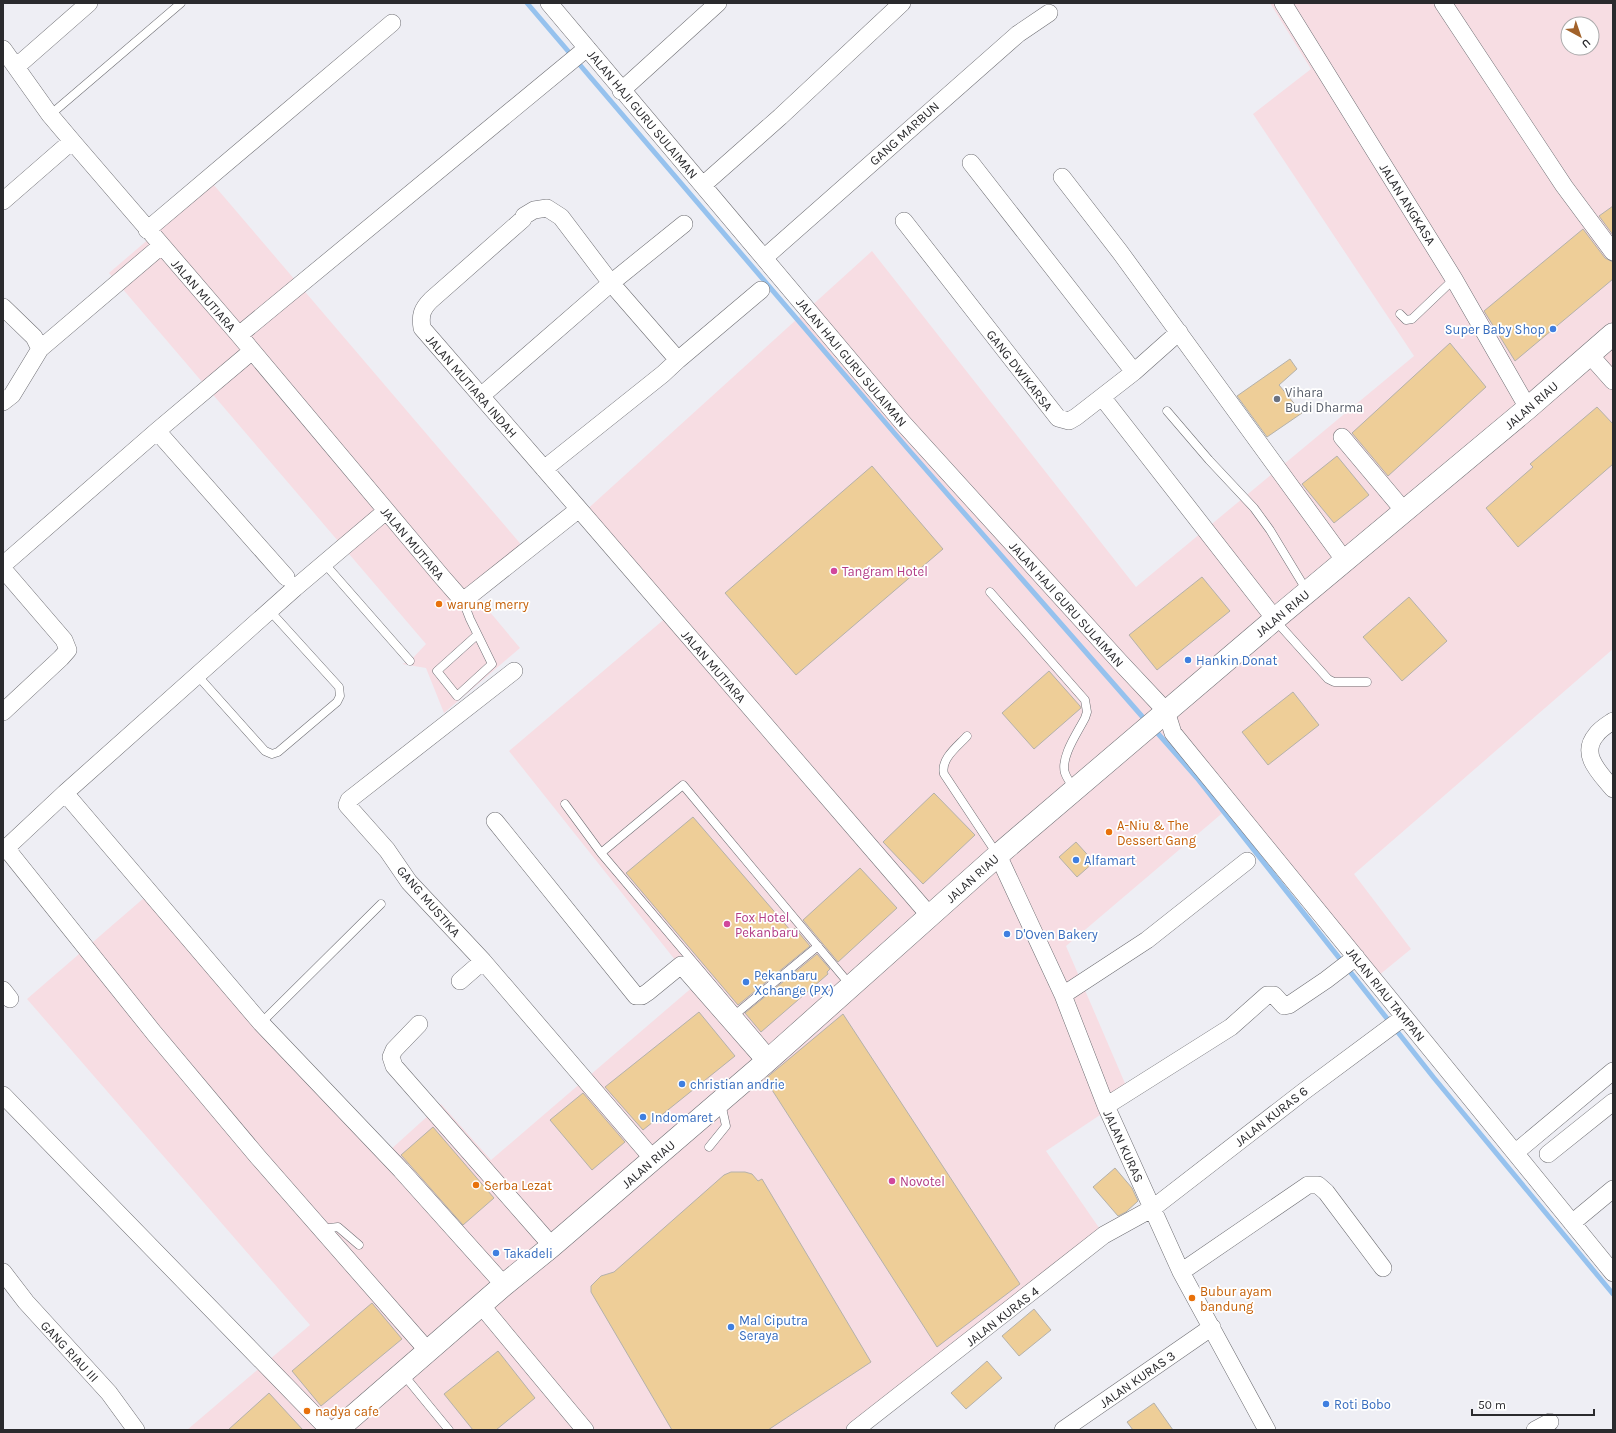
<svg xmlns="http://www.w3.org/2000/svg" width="1616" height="1433" font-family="Karla,sans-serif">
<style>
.commercial{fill:#f7dde3;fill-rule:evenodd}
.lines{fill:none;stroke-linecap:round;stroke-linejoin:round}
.stream{stroke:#96c2ee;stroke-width:5}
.building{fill:#eece98;stroke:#b4b1ab}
.lane-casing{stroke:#6e6e73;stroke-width:9}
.street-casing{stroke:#6e6e73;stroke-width:18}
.primary-casing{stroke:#6e6e73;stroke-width:23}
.lane{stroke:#fff;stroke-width:8}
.street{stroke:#fff;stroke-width:17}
.primary{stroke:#fff;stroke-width:22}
.shop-dot{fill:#3f7fe0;stroke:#fff;stroke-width:1.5}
.worship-dot{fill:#6b7280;stroke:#fff;stroke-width:1.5}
.hotel-dot{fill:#d1479c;stroke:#fff;stroke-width:1.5}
.food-dot{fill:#e8710a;stroke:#fff;stroke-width:1.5}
.labels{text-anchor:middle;stroke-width:3.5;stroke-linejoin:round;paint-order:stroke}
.street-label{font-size:13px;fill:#2a2a2d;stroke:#fff}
.shop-label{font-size:13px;fill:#366cbe;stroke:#fff;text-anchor:start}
.worship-label{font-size:13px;fill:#5b616d;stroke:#fff;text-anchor:start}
.hotel-label{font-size:13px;fill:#b23c85;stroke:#fff;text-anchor:start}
.food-label{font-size:13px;fill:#c56008;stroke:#fff;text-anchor:start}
</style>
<rect width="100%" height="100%" fill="#eeeef4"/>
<path class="commercial" d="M1270,3H1613V649L1354,874L1411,949L1367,985L1226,810L1066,946L1130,1095L1046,1151L1104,1235L912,1376L844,1430H187L310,1325L27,999L152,891L389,1151L441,1104L491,1160L695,985L509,751L668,616L582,514L872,251L1136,587L1414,356L1253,114L1311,69ZM1568,24H1592V48H1568Z
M213,184L530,555L479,599L520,648L444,713L426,668L402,664L410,661L426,644L109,273Z"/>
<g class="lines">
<path class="stream" d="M527,3L908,449L1147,722
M1154,729L1197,778L1434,1078L1613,1294"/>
</g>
<path class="building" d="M1613,206V235L1599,216Z
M1583,229L1605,258L1613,262V279L1515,361L1484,311Z
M1450,343L1486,387L1388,476L1352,433Z
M1290,359L1297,369L1279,385L1302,413L1267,437L1237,396Z
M1597,407L1613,424V464L1518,547L1486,508L1533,467L1530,464Z
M1337,456L1369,495L1334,523L1302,484Z
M872,466L943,549L796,675L725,593Z
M1202,577L1230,611L1157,670L1129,635Z
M1409,597L1447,641L1402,681L1363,637Z
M1049,671L1080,706L1081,708L1034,749L1002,713Z
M1293,692L1319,725L1268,765L1242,732Z
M934,793L975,835L923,884L883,842Z
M693,817L791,931L795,928L810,946L738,1005L626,873Z
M1076,842L1094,862L1077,877L1059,857Z
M860,868L897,908L838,962L803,920Z
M817,954L830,969L827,972L828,974L761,1032L745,1013Z
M699,1012L735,1056L643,1130L605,1087Z
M843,1014L1020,1284L937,1347L765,1079Z
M583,1093L625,1142L592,1170L550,1120Z
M433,1127L494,1198L463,1225L401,1155Z
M1115,1168L1132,1188L1138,1201L1126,1212L1118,1216L1093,1187Z
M731,1172H745L752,1174L758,1181L762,1179L871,1362L768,1430H672L591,1292V1286L601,1276L614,1272L724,1175Z
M372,1303L402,1339L321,1406L292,1371Z
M1034,1309L1051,1330L1019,1356L1002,1336Z
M498,1351L535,1398L496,1430H473L444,1394Z
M987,1361L1002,1378L966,1409L951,1393Z
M269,1393L303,1430H228Z
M1154,1403L1173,1430H1133L1127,1422Z"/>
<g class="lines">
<defs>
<path id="lane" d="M50,115L181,3
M1400,314L1406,320L1412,319L1454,279
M1167,411L1209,460L1254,508L1270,530L1307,591
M324,563L410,661
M990,592L1085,700L1087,712L1085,718C1078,732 1060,757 1065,773C1067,779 1071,784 1075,789
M463,601L470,619L492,664L457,696L437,671L477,635
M1275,620L1328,679L1334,682H1367
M197,675L265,751L272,754L278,752L337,702L340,696L339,687L270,611
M967,736C958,746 940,759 944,774L997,854
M565,804L601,853L772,1055
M601,853L683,785L851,986
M737,1013L818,946
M261,1023L381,904
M709,1147L726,1126L721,1103
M321,1229L338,1227L359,1245
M403,1374L449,1430"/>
<path id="street" d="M549,3L903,423L1119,661L1166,711L1173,733L1613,1273
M1283,3L1454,279L1528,408
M1443,3L1564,186L1613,252
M3,49L50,115L72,141
M16,67L89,3
M621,91L718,3
M971,163L1134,372
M1062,177L1120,252L1345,561
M703,185L780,117L902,3
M3,201L72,141L239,335L442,577L463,601L579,509
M904,221L1058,418L1069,421L1076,417L1134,372L1179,332
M147,230L392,23
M764,258L1018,34L1049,13
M3,307L34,337L40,349L12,395L3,402
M239,335L587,48
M40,349L161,246
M1589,354L1613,381
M678,360L761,290
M481,396L611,283L684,224
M1102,397L1275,619
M157,431L286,577
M1342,437L1405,512
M544,469L663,374L678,360L611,283L561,217L547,208L534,210L524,216L523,219L431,300C422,309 420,315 422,328L579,509L930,916
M3,565L157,431L252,351
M3,569L64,640L68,650L61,658L3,712
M514,671L349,800L347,805L387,850L409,882L483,961L653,1159
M1613,721C1607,725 1600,729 1596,735C1579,755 1601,774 1613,789
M65,793L261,1023L401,1170L504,1285
M495,821L636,996H642L648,992L681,965L766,1062
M6,848L154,1033L258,1157L428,1351
M3,851L65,793L295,588L386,511
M998,855L1063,995L1106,1106L1181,1272L1267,1430
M460,981L483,961
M3,990L10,999
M1063,995L1147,940L1247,861
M419,1024L394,1050L391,1057L394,1066L552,1246
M3,1095L329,1430
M1106,1106L1231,1027L1267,995H1274L1284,1006L1289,1005L1326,980L1356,957
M1516,1152L1613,1071
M1548,1154L1613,1102
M1572,1223L1613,1189
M3,1272L26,1302L109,1393L136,1430
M1181,1272L1308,1185H1318L1326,1192L1383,1268
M481,1305L585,1430
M855,1430L1104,1235L1153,1208L1303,1092L1404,1017
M1063,1430L1212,1327
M1535,1430L1550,1422"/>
<path id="primary" d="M337,1430L504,1285L552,1246L766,1062L998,855L1275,619L1528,408L1613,334"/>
</defs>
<use href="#lane" class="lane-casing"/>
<use href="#street" class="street-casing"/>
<use href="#primary" class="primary-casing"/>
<use href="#lane" class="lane"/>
<use href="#street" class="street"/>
<use href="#primary" class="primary"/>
</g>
<g class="shop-dot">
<circle cx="1553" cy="329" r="4"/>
<circle cx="1188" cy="660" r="4"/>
<circle cx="1076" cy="860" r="4"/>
<circle cx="1007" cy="934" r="4"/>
<circle cx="746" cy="982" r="4"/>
<circle cx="682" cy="1084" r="4"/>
<circle cx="643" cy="1117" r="4"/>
<circle cx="496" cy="1253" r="4"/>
<circle cx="731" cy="1327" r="4"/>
<circle cx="1326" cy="1404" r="4"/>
</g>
<circle class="worship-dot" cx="1277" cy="399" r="4"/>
<g class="hotel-dot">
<circle cx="834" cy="571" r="4"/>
<circle cx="727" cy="924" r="4"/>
<circle cx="892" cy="1181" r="4"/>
</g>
<g class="food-dot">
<circle cx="439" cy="604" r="4"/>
<circle cx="1109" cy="832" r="4"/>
<circle cx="476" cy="1185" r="4"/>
<circle cx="1192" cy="1298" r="4"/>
<circle cx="307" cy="1411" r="4"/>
</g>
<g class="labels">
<g class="street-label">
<text transform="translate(643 114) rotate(50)" y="5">JALAN HAJI GURU SULAIMAN</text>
<text transform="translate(904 133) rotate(-42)" y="5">GANG MARBUN</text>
<text transform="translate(1408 204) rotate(58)" y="5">JALAN ANGKASA</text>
<text transform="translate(204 295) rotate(49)" y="5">JALAN MUTIARA</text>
<text transform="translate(852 362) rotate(50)" y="5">JALAN HAJI GURU SULAIMAN</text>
<text transform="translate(1020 370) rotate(52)" y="5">GANG DWIKARSA</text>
<text transform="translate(472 386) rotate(49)" y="5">JALAN MUTIARA INDAH</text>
<text transform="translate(1531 405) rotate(-41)" y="5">JALAN RIAU</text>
<text transform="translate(413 543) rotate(50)" y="5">JALAN MUTIARA</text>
<text transform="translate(1067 604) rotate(48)" y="5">JALAN HAJI GURU SULAIMAN</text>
<text transform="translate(1282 613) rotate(-40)" y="5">JALAN RIAU</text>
<text transform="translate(714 666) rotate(49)" y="5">JALAN MUTIARA</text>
<text transform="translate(972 878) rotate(-42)" y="5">JALAN RIAU</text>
<text transform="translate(429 901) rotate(49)" y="5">GANG MUSTIKA</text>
<text transform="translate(1386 994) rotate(51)" y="5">JALAN RIAU TAMPAN</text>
<text transform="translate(1271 1116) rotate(-38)" y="5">JALAN KURAS 6</text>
<text transform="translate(1124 1146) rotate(65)" y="5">JALAN KURAS</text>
<text transform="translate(648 1164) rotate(-41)" y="5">JALAN RIAU</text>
<text transform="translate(1002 1316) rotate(-38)" y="5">JALAN KURAS 4</text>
<text transform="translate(70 1351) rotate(47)" y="5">GANG RIAU III</text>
<text transform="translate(1137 1379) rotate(-35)" y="5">JALAN KURAS 3</text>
</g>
<g class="shop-label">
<text x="1545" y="334" text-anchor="end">Super Baby Shop</text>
<text x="1196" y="665">Hankin Donat</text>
<text x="1084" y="865">Alfamart</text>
<text x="1015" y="939">D'Oven Bakery</text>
<text x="754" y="980">Pekanbaru<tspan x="754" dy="15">Xchange (PX)</tspan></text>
<text x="690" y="1089">christian andrie</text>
<text x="651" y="1122">Indomaret</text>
<text x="504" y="1258">Takadeli</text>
<text x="739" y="1325">Mal Ciputra<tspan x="739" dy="15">Seraya</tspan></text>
<text x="1334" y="1409">Roti Bobo</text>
</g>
<g class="worship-label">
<text x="1285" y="397">Vihara<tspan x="1285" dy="15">Budi Dharma</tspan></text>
</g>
<g class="hotel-label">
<text x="842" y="576">Tangram Hotel</text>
<text x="735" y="922">Fox Hotel<tspan x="735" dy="15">Pekanbaru</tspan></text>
<text x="900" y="1186">Novotel</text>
</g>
<g class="food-label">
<text x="447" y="609">warung merry</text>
<text x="1117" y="830">A-Niu &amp; The<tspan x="1117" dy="15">Dessert Gang</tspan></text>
<text x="484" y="1190">Serba Lezat</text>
<text x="1200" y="1296">Bubur ayam<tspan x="1200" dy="15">bandung</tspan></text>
<text x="315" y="1416">nadya cafe</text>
</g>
</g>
<rect width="1616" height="1433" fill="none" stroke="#2a2a2d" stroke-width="8"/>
<g transform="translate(1580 36) rotate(140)"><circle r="19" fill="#ffffff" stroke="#aaaaab"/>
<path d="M0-3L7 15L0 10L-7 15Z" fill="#a2622a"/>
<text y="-6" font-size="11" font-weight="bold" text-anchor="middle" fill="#2a2a2d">U</text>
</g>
<path d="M1472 1409v6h122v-6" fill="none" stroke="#2a2a2d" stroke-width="2"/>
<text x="1478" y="1409" font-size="12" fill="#2a2a2d" stroke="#ffffff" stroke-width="3" paint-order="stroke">50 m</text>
</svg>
